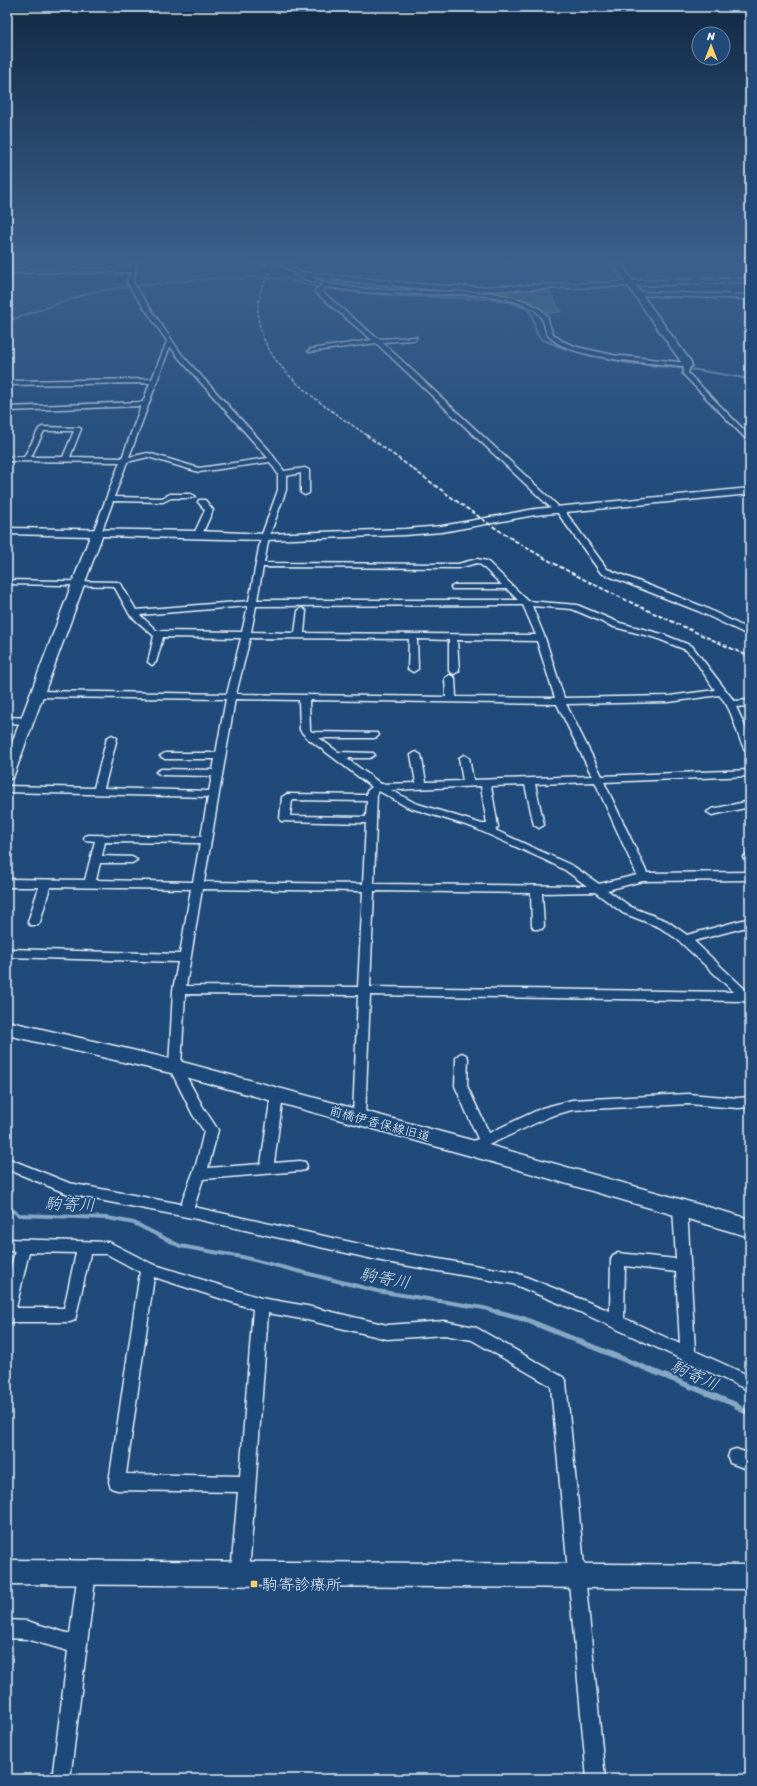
<svg xmlns="http://www.w3.org/2000/svg" width="757" height="1786" font-family="Sriracha,'Klee One',sans-serif">
<style>
.green{fill:#4e7f8a;stroke:#9bb8c1}
.lines{fill:none;stroke-linecap:round;stroke-linejoin:round}
.stream-far2{stroke:#87a8c5;stroke-width:2}
.stream-far1{stroke:#87a8c5;stroke-width:4}
.stream{stroke:#87a8c5;stroke-width:5.5}
.street-casing{stroke:#e8f1f8;stroke-width:3}
.secondary-casing{stroke:#e8f1f8;stroke-width:3}
.street{fill:#1f4a7a;fill-rule:evenodd}
.secondary{fill:#1f4a7a;fill-rule:evenodd}
.rail-far1{stroke:#e8f1f8;stroke-width:1.5;stroke-dasharray:3.5 1.5;stroke-linecap:butt}
.rail{stroke:#e8f1f8;stroke-width:2;stroke-dasharray:4.5 2;stroke-linecap:butt}
.poi-dot{fill:#ffd166;stroke:#1f4a7a;stroke-width:1.5}
.labels{text-anchor:middle;stroke-width:3;stroke-linejoin:round;paint-order:stroke}
.street-label{font-size:13px;fill:#e8f1f8;stroke:#1f4a7a}
.near-poi-label{font-size:16px;fill:#e8f1f8;stroke:#1f4a7a;text-anchor:start}
.near-water-label{font-size:17px;font-style:italic;fill:#d0dfeb;stroke:#1f4a7a}
</style>
<rect width="100%" height="100%" fill="#1f4a7a"/>
<filter id="ink" filterUnits="userSpaceOnUse"><feTurbulence type="fractalNoise" baseFrequency=".025" numOctaves="2"/><feDisplacementMap in="SourceGraphic" scale="8" xChannelSelector="R" yChannelSelector="G"/><feConvolveMatrix kernelMatrix="1 2 1 2 8 2 1 2 1" color-interpolation-filters="sRGB"/></filter>
<g filter="url(#ink)">
<path class="green" d="M312,278L447,290H549L561,312L544,313L531,304L509,297L361,289L330,284Z"/>
<g class="lines">
<path class="stream-far2" d="M7,321L92,292L109,289L213,278L256,277L287,279L311,286L341,291L401,296L494,299L512,303L527,309L531,313L537,334L541,339L563,348L627,363L697,370L750,379"/>
<path class="stream-far1" d="M7,1206L19,1215L108,1218L134,1223L180,1246L242,1257L377,1291L484,1308L500,1313"/>
<path class="stream" d="M497,1312L524,1319L734,1404L742,1410L750,1413"/>
<defs>
<path id="street" d="M132,263H137L133,283L182,355L269,450L284,471L305,468L309,470V493L305,495L301,493V473L286,476V490L269,537L264,563L458,564L477,559L487,561L528,601L577,605L620,623L662,634L692,646L734,701L750,700V706L736,707L750,737V753C747,752 747,753 745,750C735,732 734,710 719,695L669,702L566,704L602,776L750,770V776L604,782L647,873L750,872V880L643,881L607,890L631,907L667,921L687,935L750,918V926L694,941L750,994V1003L743,1001L370,995L365,1117L364,1121L359,1122L354,1121L353,1117L358,995L185,994L181,1067L203,1107L218,1130L208,1168L261,1164L271,1095L272,1091L277,1090L282,1091L283,1095L274,1163L300,1161L305,1162L307,1166L305,1170L300,1171L203,1179L194,1207L386,1250L514,1272L610,1311L611,1259L613,1255L618,1253L676,1259L673,1208L675,1204L680,1202L685,1204L687,1208L695,1351L750,1376V1391L580,1312L513,1284L386,1262L192,1218L68,1194L7,1169V1158L69,1183L181,1204L196,1165L204,1131L193,1115L169,1067L173,990L178,962L7,957L8,949L180,954L191,889L50,887L40,922L38,925H30L28,922L39,887H7V879L85,880L95,841L85,840L84,838L85,836L89,835L201,837L208,797L7,792V786L94,788L107,738L112,735L117,738L104,788L209,791L212,776L161,775L156,772L161,769L213,770L215,759H165L160,756L165,753H216L226,699L37,697L32,694L37,691L227,694L241,638L163,637L156,662L152,665L148,662L154,636L130,615L114,586L7,584V580L117,582L121,584L136,610L249,601L261,537L278,490V474L270,462L199,472L148,457L127,462L114,497L162,498L170,494H191L195,496L191,498H171L163,502L113,501L101,533L97,535L93,533L120,462L7,461V457H24L39,429L42,427L80,428L81,429L70,457L122,458L141,406L7,411V407L143,402L150,383L7,385V381L152,379L167,341L127,283L130,272L7,273V269L130,268ZM170,346L178,357L268,458L199,468L148,453L129,457ZM44,431H74L63,457H31ZM477,563L481,565L502,585H455L451,587L452,589H507L518,600H257L263,567L458,568ZM515,605H523L536,635L304,633L306,611L302,608L298,611L295,633L251,632L256,606ZM248,606L242,632L157,631L140,615ZM532,606L572,609L614,627L656,638L686,650L692,656L715,690L669,696L564,698L545,638ZM250,638L409,639L408,669L413,672L418,669L417,639L449,640V671L454,674L459,671L457,640L537,641L555,698L456,697L455,678L450,675L445,678L446,697L236,694ZM235,699L299,700L300,730L306,737L372,787L367,791V795L287,794L282,797L280,819L281,821L366,823L363,884L204,882ZM309,700L557,704L592,776L473,780L469,758L464,755L459,758L463,781L426,782L421,755L416,752L411,755L416,783L381,784L346,758H370L375,755L373,753L338,752L319,738H374L377,737L379,735L377,733L312,732L310,730ZM595,782L637,875L599,884L573,866L495,830L498,827L491,786L525,785L534,825L539,828L544,825L535,784ZM481,786L487,824H482L415,803L391,790ZM379,791L407,807L472,827L545,860L565,870L587,886L374,884L377,792ZM292,800L367,801L366,817L290,816ZM105,842L200,843L193,882L96,880L100,863H132L137,860L132,857L102,856ZM202,889L363,891L358,987L186,986ZM374,891L531,893L532,926L534,929H542L544,926L542,893L595,892L623,913L659,927L677,939L734,992L370,987ZM625,1266L676,1272L680,1344L624,1318Z
M263,263H289L288,265L306,276L329,284L355,288L384,290L469,292L492,293L512,297L527,302L539,308L547,316L552,333L562,341L577,347L613,355L688,363L690,366L688,373L750,436V442L748,441L683,374L684,366C651,363 583,360 556,342C541,332 548,329 541,317C536,308 522,303 513,301C482,292 448,295 416,294C386,294 357,292 328,287L321,291L378,339L416,337V339L414,340L382,342L558,506L554,508H551L376,343L309,352L308,351L311,349L372,340L315,292V290L323,285L302,278L284,266Z
M637,292L750,295V299L635,295L634,294Z
M199,500H205L213,510L202,534L198,536L194,534L205,510L198,502Z
M558,510H564L607,569L704,607L750,630V636L698,611L601,573L557,512Z
M7,717L27,718L32,721L27,724L7,723Z
M750,801V807L712,815L707,812L712,809Z
M748,854H750V860L744,859L743,857Z
M462,1053L466,1055L468,1058L467,1086L489,1133L542,1108L572,1100L688,1094L738,1098L750,1097V1107L738,1108L688,1104L572,1110L551,1116L471,1153L466,1152L464,1148L466,1144L478,1139L455,1086L456,1058L458,1055Z
M7,1239L109,1242L152,1264L261,1298L307,1306L387,1325L444,1321L475,1327L563,1377L566,1382L605,1779H587L551,1386L472,1340L444,1335L387,1339L307,1320L268,1313L249,1573L246,1579L240,1582L234,1579L231,1573L238,1492L117,1490L111,1488L109,1482L140,1272L107,1254H90L75,1320L70,1322H7V1284L15,1251H7ZM29,1252L76,1253L64,1308H16ZM154,1277L253,1309L240,1476L126,1474Z
M736,1449L750,1454V1470L730,1463L728,1457L730,1451Z
M87,1563L93,1566L96,1572L70,1779H52L68,1651L27,1639L7,1638V1620L27,1621L70,1634L78,1572L81,1566Z"/>
<path id="secondary" d="M612,263H620L633,281L750,278V282L636,286L691,362L692,366L687,369L683,367L681,362L628,286L473,291L428,289L298,276L294,274L298,272L428,285L473,287L625,282Z
M750,488V494L535,515L442,532L405,535L265,540L102,536L14,775L12,778L7,779V756L90,536L7,534V528L198,531L265,534L405,529L442,526L535,509Z
M7,1021L175,1060L471,1140L750,1219V1237L471,1156L175,1074L7,1035Z
M7,1560L750,1565V1589L7,1584Z"/>
</defs>
<use href="#street" class="street-casing"/>
<use href="#secondary" class="secondary-casing"/>
<use href="#street" class="street"/>
<use href="#secondary" class="secondary"/>
<path class="rail-far1" d="M276,263C269,274 261,285 259,299C248,361 325,406 368,436"/>
<path class="rail" d="M366,435C413,468 458,504 506,535C583,584 668,619 750,657"/>
</g>
</g>
<linearGradient id="sky" x2="0" y2="1"><stop stop-color="#112943"/><stop offset="0.51" stop-color="#3c608d"/><stop offset="1" stop-color="#3c608d" stop-opacity="0"/></linearGradient>
<rect width="757" height="513" fill="url(#sky)"/>
<rect class="poi-dot" x="250" y="1580" width="8" height="8" rx="2"/>
<g class="labels">
<g class="street-label">
<text transform="translate(380 1123) rotate(15)" y="5">前橋伊香保線旧道</text>
</g>
<g class="near-poi-label">
<text x="262" y="1590">駒寄診療所</text>
</g>
<g class="near-water-label">
<text transform="translate(70 1204) rotate(2)" y="6">駒寄川</text>
<text transform="translate(385 1278) rotate(11)" y="6">駒寄川</text>
<text transform="translate(695 1375) rotate(24)" y="6">駒寄川</text>
</g>
</g>
<rect width="757" height="1786" fill="none" stroke="#1f4a7a" stroke-width="24"/>
<rect x="12" y="12" width="733" height="1762" fill="none" stroke="#e8f1f8" stroke-width="1.5" filter="url(#ink)"/>
<g transform="translate(711 46)"><circle r="19" fill="#1f4a7a" stroke="#6f8dac"/>
<path d="M0-3L7 15L0 10L-7 15Z" fill="#ffd166"/>
<text y="-6" font-size="11" font-weight="bold" text-anchor="middle" fill="#e8f1f8">N</text>
</g>
</svg>
